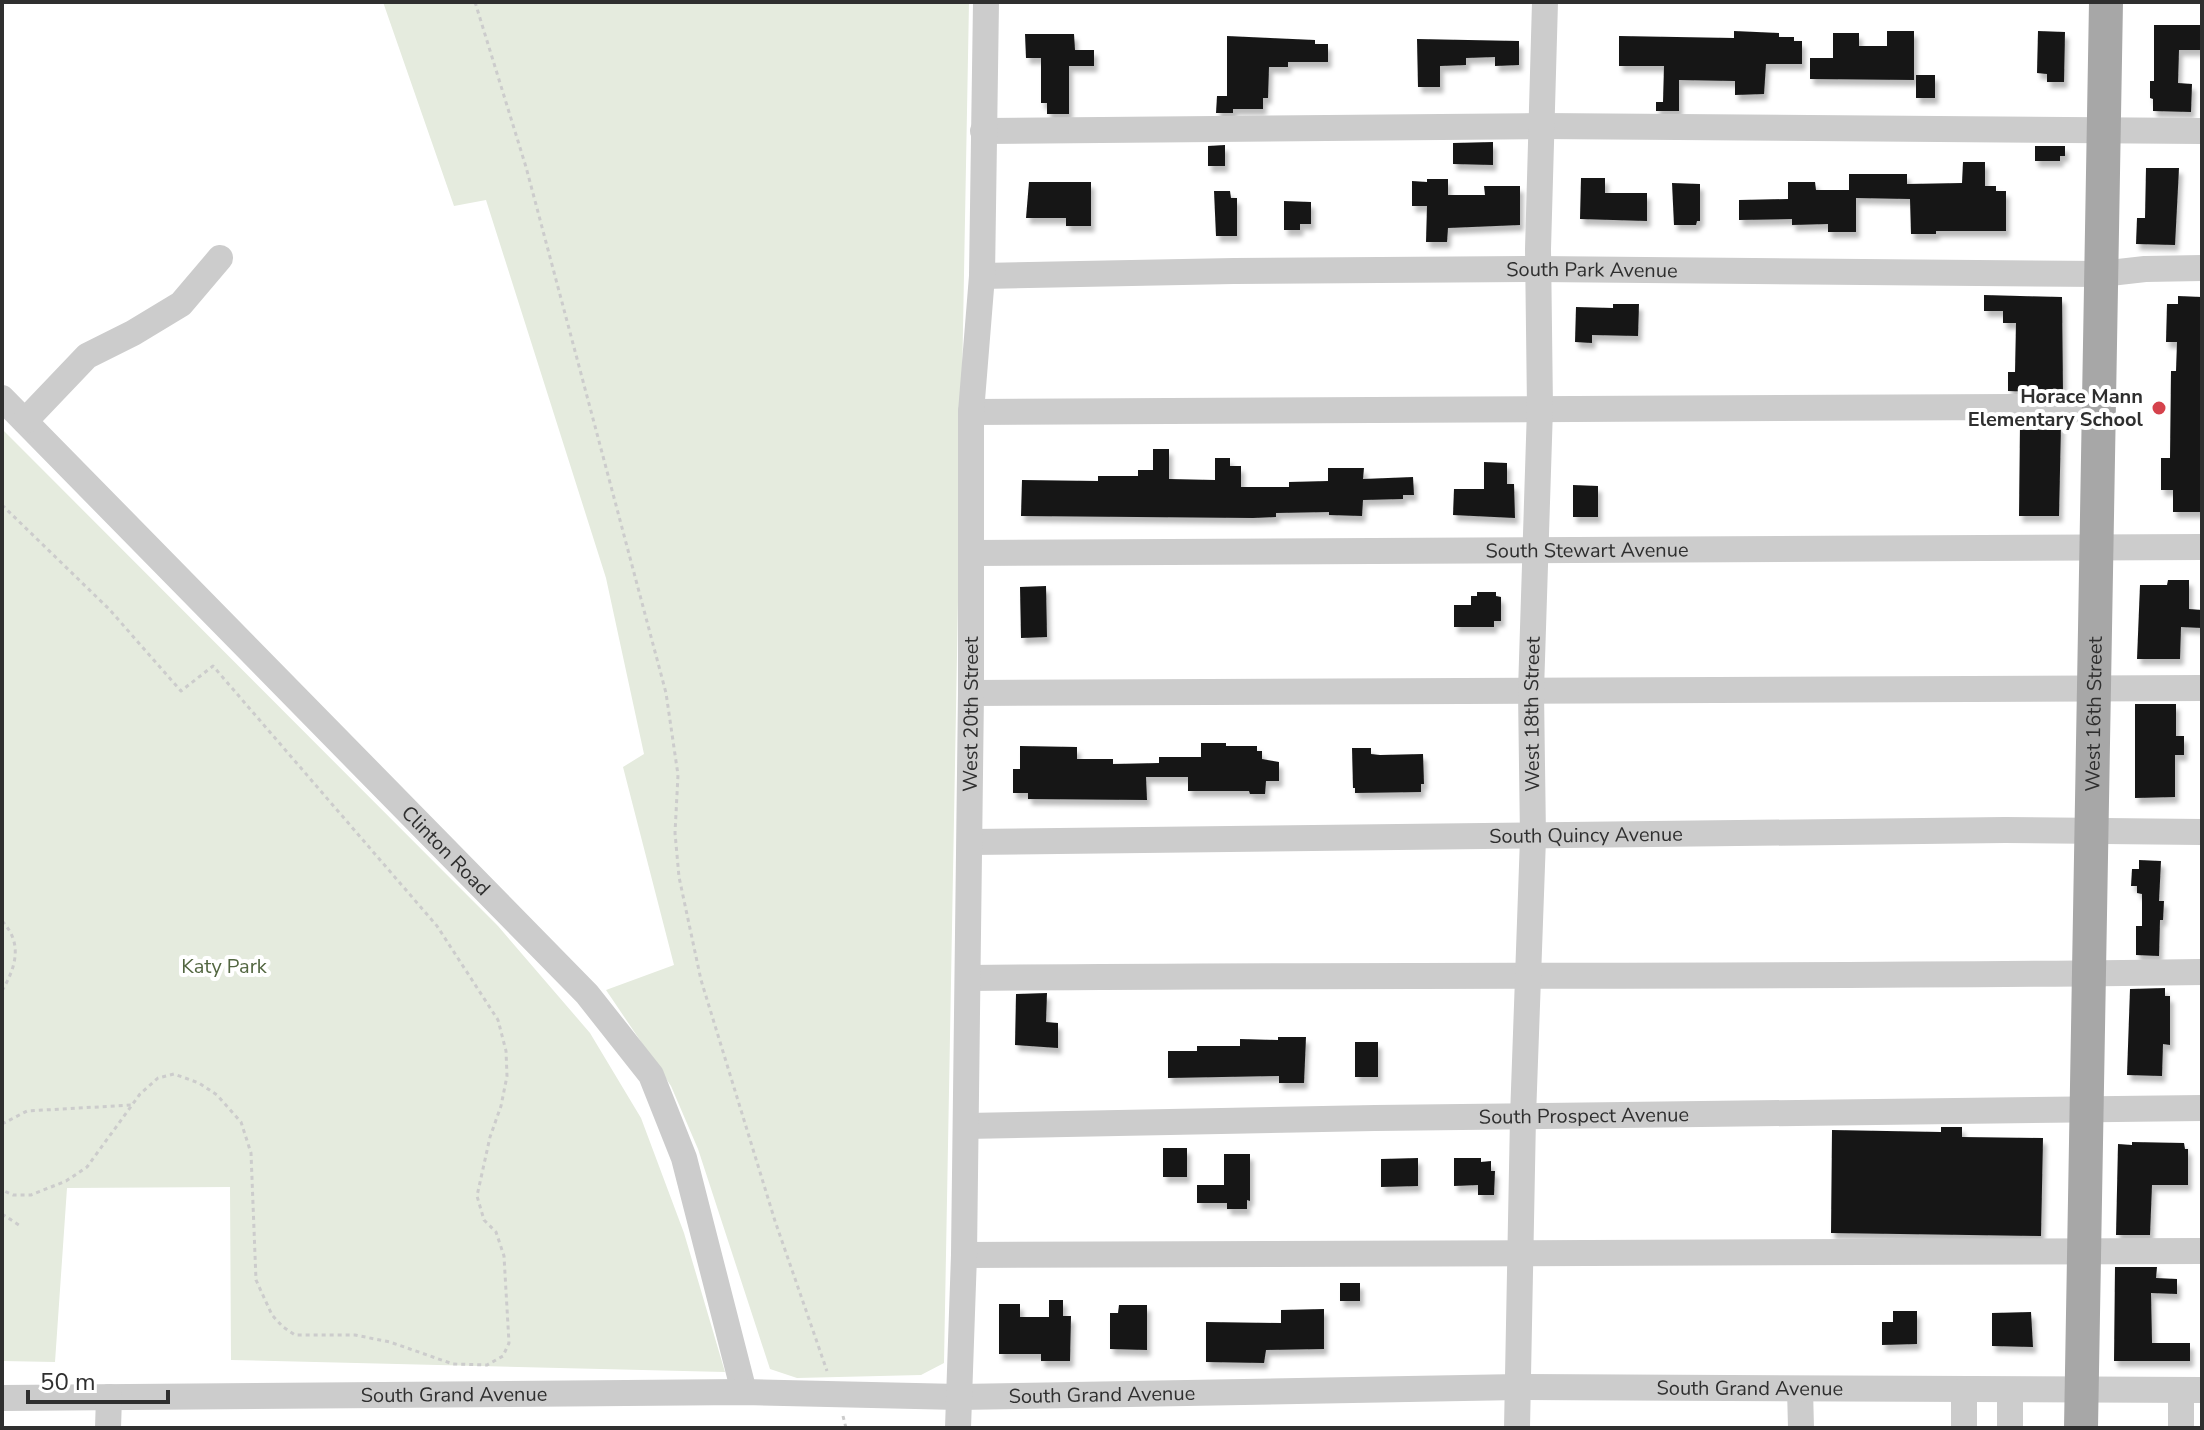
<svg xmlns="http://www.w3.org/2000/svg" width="2204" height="1430" font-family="'Nunito Sans',sans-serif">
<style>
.green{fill:#e5ebde}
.building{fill:#161616;filter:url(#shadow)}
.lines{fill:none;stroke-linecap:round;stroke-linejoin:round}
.path{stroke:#ccc;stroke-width:3;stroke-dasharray:4 4;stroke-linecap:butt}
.minor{stroke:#ccc;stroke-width:26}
.major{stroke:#a7a7a7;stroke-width:34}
.poi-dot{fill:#d5424c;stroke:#fff;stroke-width:3}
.labels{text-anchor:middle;stroke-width:8;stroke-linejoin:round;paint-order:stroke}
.street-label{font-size:20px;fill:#2f2f2f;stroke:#fff}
.poi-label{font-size:20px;font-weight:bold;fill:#2f2f2f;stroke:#fff;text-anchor:end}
.park-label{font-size:20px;fill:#526640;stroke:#fff}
</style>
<defs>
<filter id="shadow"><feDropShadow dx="3.5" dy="6" stdDeviation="2" flood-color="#0004"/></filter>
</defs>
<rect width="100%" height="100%" fill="#fff"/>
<path class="green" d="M383,2H969L944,1363L921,1375L797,1378L770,1369L698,1149L671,1086L606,990L674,965L623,767L644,754L606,578L486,200L454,206Z
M2,429L498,926L590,1033L641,1118L684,1233L725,1372L231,1360L230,1187L67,1188L55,1362L2,1361Z"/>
<path class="building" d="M2154,25H2202V50H2179L2178,83L2192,84L2191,112L2153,111V99L2150,98V81H2154Z
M1734,31L1779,33V37H1794V41H1802V64H1766L1764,94L1735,95V81L1679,80V111H1656V102H1663L1664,66H1619V36L1734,38Z
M1887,31H1914V80L1810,79V58H1833V33H1859V46H1887Z
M2038,31L2065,32L2064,82H2047V74L2037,73Z
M1025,34H1074L1075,50H1094V66H1069V114H1047V103H1041V58H1026Z
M1227,36L1315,40V44H1328V62H1288V67H1269L1268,98H1263V109H1233V113H1216L1217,96H1227Z
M1417,39L1519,41V65L1495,66V57L1466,58V65L1440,66V87H1418Z
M1916,75H1935V98H1916Z
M1493,142V165L1453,164V143Z
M1225,145V166H1208V146Z
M2035,146H2065V156H2060V161H2035Z
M1963,162H1985V186H1996V191H2006V231H1936V234H1911L1910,199L1856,198V232H1828V224L1792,225V219L1739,220V200L1788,199V182H1815L1816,190H1849V174H1907V184L1962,183Z
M2146,168H2179L2175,245L2136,244L2137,218H2145Z
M1581,178H1605V193H1647V221L1580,219Z
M1427,179H1448V195H1485L1484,186H1520V225L1448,228L1447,242H1426L1427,206H1412V181L1427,182Z
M1029,182H1091V226H1066V218H1026Z
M1672,183L1700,184V221H1697L1696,225H1674Z
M1214,191H1230L1231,198H1237V236H1216Z
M1284,201L1311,202V224H1300V230H1284Z
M1984,295L2062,297L2063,393L2008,391V372H2015L2016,323H2003V311H1984Z
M2178,296L2202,297V512H2173V490H2161V458H2170L2171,371H2176L2177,342H2166L2167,304H2178Z
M1613,304H1639L1638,336L1592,335V343L1575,342L1576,307L1613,308Z
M2020,423L2061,425L2059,516H2019Z
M1153,449H1169V479L1215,480V458H1230V466H1241V487H1289V482L1328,481V468H1364L1363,479L1413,477L1414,495H1403V499L1363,500L1362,516L1329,515V512L1276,513V517L1253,518L1021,516L1022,480L1098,481V476H1138V470H1153Z
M1484,462L1507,463V484H1514L1515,518L1453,515L1454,489H1484Z
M1573,485L1598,486V517H1573Z
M2168,580H2189V609L2202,610V628L2181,627L2180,659H2137L2140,585H2167Z
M1046,586L1047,637L1021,638L1020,587Z
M1477,592H1496V596L1501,597V621H1494V627H1454V605H1471V596H1477Z
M2135,704H2176V736H2184V755H2175V797L2135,798Z
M1201,743H1226V746H1257V751H1262V759L1279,762V781H1266L1265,794H1250L1249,791H1188V777H1146L1147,800L1028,799V793H1013V769H1020V746L1077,747V759H1113V764L1159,763V757H1201Z
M1352,748H1371V754L1380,755L1423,754L1424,784H1421V792L1355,793V788H1353Z
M2139,860L2161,861L2159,901H2164L2163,920H2160L2159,956L2136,955V926H2142V894L2137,893V886H2131L2132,869H2139Z
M2165,988V996H2170V1045L2163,1044L2162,1076L2127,1075L2130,989Z
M1047,993L1046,1022L1058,1023V1048L1015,1045L1016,994Z
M1278,1037H1306L1304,1083H1279V1076L1168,1078V1051H1197V1046H1240V1039L1278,1040Z
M1355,1042H1378V1077H1355Z
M1941,1127H1962V1137L2043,1138L2041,1236L1831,1233L1832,1130L1941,1132Z
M2132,1142L2184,1143L2185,1149H2188V1185H2152L2150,1235H2116L2118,1144L2132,1145Z
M1163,1148H1187V1177H1163Z
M1224,1154H1250V1201L1247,1200V1209H1227V1203H1197V1185H1224Z
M1418,1158V1186L1381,1187V1159Z
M1454,1158H1481V1162L1491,1161V1171H1495L1494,1195H1478V1185L1454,1186Z
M2115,1267H2157L2156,1278L2177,1279V1294L2151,1293L2152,1343H2190V1361H2114Z
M1340,1283H1360V1301H1340Z
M1049,1300H1063V1316H1071L1070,1361H1041V1354H999V1304H1020V1317H1049Z
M1119,1305H1147V1350L1110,1349V1313H1118Z
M1324,1309V1349L1266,1350L1264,1363L1206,1362V1322L1281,1323V1310Z
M1893,1311H1917V1344L1882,1345V1322H1893Z
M2031,1312L2033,1347L1992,1346V1313Z"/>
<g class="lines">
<path class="path" d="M475,2L526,167L666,693L678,775L675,833L679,877L701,980L775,1221L827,1371
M2,505L109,609L181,691L213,666L437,926L498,1020L506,1051L507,1076L501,1106L490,1137L477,1196L484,1220L496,1232L504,1256L509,1343L503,1356L487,1365L453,1364L390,1342L355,1335H295L283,1327L272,1315L256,1280L251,1153L241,1122L217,1095L199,1083L174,1074L158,1078L140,1094L87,1167L66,1181L31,1195H13L2,1190
M2,921C23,943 16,967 2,991
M2,1124L27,1111L132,1105
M2,1214L22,1227
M843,1416L846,1428"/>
<g class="minor">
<path d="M983,131L1541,126L2202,131"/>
<path id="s1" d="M982,276L1234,271L1538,269L2101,274L2145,269L2202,268"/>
<path id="s2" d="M2,398L587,994L651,1075L684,1158L744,1392"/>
<path d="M971,412L2012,407L2099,410"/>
<path d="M25,421L87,356L133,333L181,304L220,258"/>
<path id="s3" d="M971,553L2202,547"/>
<path d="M971,693L2202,688"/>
<path id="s4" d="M970,842L2005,830L2202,832"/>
<path d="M968,978C1379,974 1791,978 2202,972"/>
<path id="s5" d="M966,1126L1375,1118L2202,1108"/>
<path d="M964,1255L2202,1251"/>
<path d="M1800,1389L1801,1428"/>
<path id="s6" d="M2,1398L744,1392L959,1397L1519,1387L2202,1390"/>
<path d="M108,1428L109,1397"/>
<path id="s7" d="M958,1428L964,1255L971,693V412L982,276L986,2"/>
<path id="s8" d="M1517,1428L1523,1117L1533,838L1531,691L1540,408L1538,249L1545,2"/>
<path d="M1964,1428V1390"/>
<path d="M2010,1428V1390"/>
<path d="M2181,1428V1390"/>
</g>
<path class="major" id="s9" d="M2081,1428L2106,2"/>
</g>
<circle class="poi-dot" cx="2159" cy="408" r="8"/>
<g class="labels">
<g class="street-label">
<text dy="7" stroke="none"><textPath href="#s1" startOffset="610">South Park Avenue</textPath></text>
<text dy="7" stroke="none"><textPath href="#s3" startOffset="616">South Stewart Avenue</textPath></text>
<text dy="7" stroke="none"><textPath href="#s7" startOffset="714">West 20th Street</textPath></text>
<text dy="7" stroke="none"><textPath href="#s8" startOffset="714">West 18th Street</textPath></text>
<text dy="7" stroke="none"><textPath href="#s9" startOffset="714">West 16th Street</textPath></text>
<text dy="7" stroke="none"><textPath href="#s4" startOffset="616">South Quincy Avenue</textPath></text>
<text dy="7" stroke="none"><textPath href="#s2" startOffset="634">Clinton Road</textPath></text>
<text dy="7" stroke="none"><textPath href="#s5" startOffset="618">South Prospect Avenue</textPath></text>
<text dy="7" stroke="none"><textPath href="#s6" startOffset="1748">South Grand Avenue</textPath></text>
<text dy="7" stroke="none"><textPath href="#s6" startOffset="452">South Grand Avenue</textPath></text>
<text dy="7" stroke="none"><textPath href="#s6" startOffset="1100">South Grand Avenue</textPath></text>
</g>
<g class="poi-label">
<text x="2143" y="403">Horace Mann<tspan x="2143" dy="23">Elementary School</tspan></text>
</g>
<g class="park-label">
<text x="224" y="973">Katy Park</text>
</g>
</g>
<rect width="2204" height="1430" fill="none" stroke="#2f2f2f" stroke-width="8"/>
<path d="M28 1390v12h140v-12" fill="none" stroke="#2f2f2f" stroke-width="4"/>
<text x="40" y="1390" font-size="24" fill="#2f2f2f" stroke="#ffffff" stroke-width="6" paint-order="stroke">50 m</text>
</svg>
